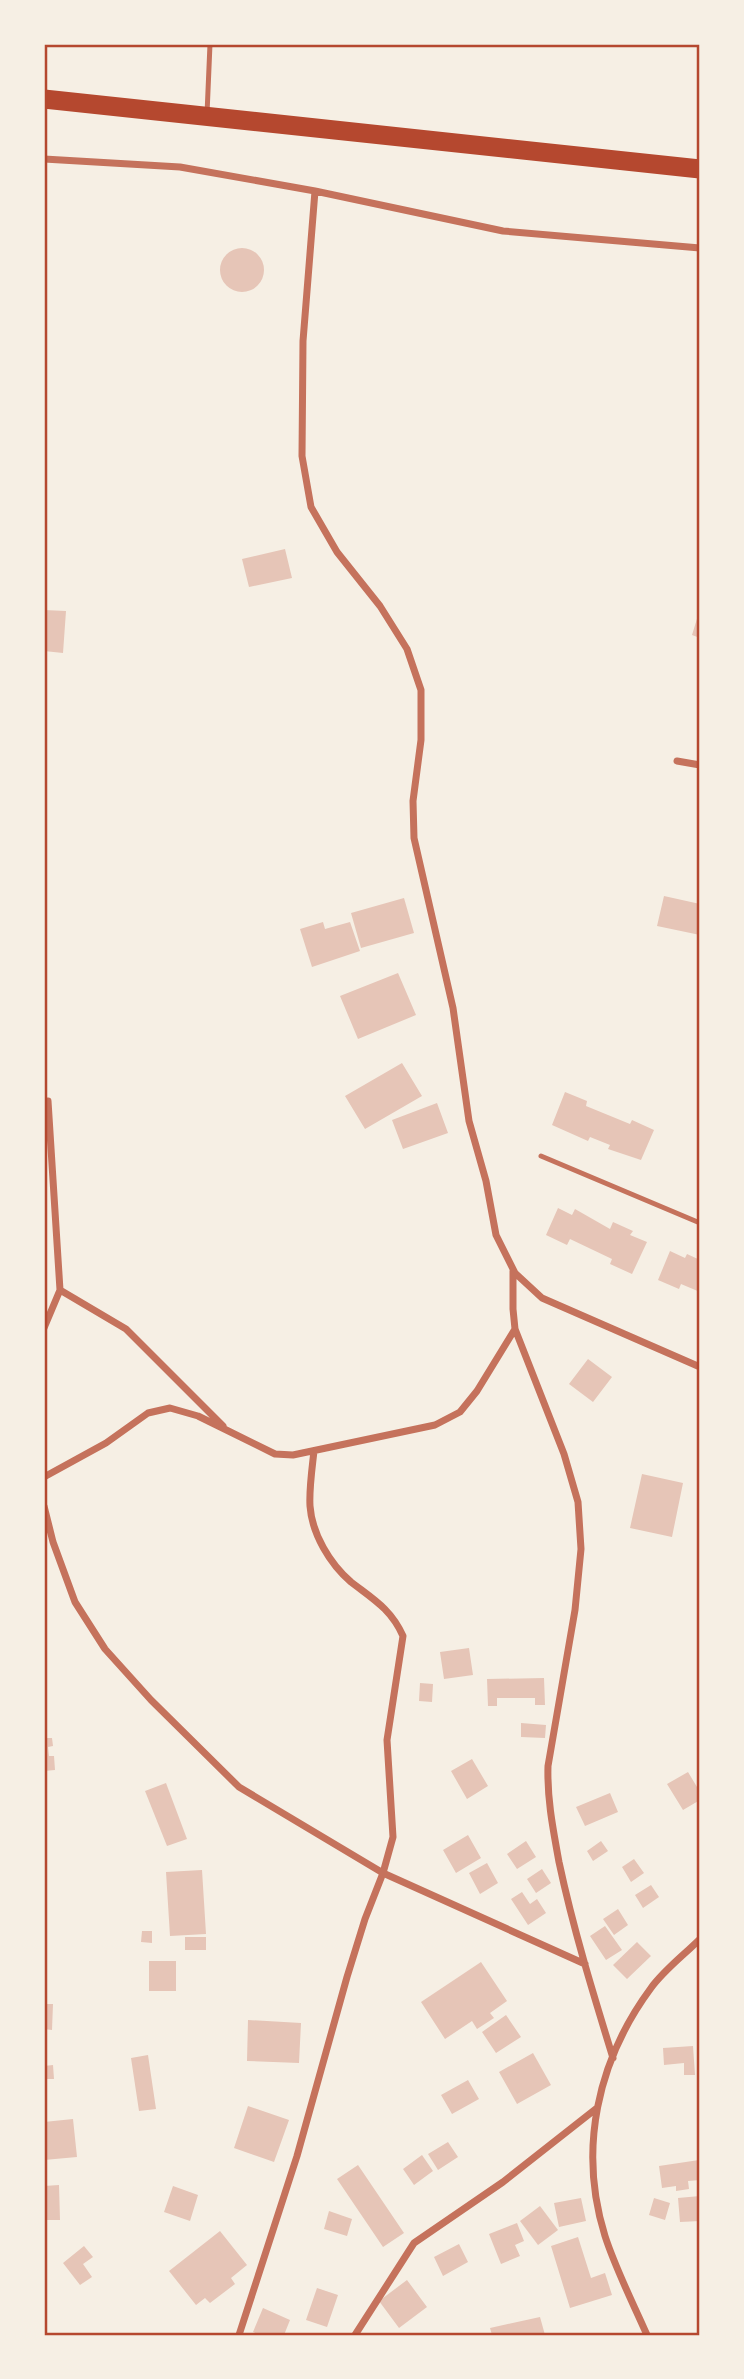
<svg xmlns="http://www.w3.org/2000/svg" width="744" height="2379" font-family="Raleway,sans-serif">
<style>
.building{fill:#e6c5b7}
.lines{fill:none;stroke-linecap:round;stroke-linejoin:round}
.service{stroke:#c5725c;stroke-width:5}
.minor{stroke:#c5725c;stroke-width:7}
.trunk{stroke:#b5482f;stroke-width:19}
.neatline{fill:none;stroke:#b5482f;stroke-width:2.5}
</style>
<rect width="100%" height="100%" fill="#f6efe4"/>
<path class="building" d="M220 270a22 22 0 1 1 44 0a22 22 0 1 1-44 0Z
M285,549L292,578L249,587L242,559Z
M700,609V638L692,635Z
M44,610L66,611L63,653L44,651Z
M664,896L700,904V935L657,926Z
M404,898L414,933L361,948L351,913Z
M323,922L325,929L350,922L360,951L312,967L300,929Z
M398,973L416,1015L358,1039L340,996Z
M402,1063L422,1096L365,1129L345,1096Z
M565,1092L587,1101L586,1106L630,1124L632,1120L654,1130L641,1160L608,1149L610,1145L590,1137L588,1141L552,1125Z
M437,1103L448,1133L403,1149L392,1120Z
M558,1208L572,1215L575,1209L610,1229L613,1222L633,1231L630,1235L647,1242L632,1274L610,1264L612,1259L570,1239L567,1245L546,1235Z
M670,1251L685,1258L687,1254L700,1260V1292L681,1284L679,1289L658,1280Z
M588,1359L612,1377L593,1402L569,1384Z
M642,1474L683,1483L672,1537L630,1528Z
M469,1648L473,1675L444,1679L440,1652Z
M544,1678L545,1705H535V1698H497V1706H488L487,1679Z
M420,1683L433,1684L432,1702L419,1701Z
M521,1723L546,1725L545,1738L521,1737Z
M44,1738H52L53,1746L48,1747L49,1756H54L55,1770L44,1771Z
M472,1759L488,1786L467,1799L451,1771Z
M688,1772L700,1792V1800L683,1810L667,1784Z
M166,1783L187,1839L167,1846L145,1791Z
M610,1793L618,1812L585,1826L576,1807Z
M468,1835L481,1858L456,1873L443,1850Z
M526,1841L536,1857L517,1869L507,1854Z
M601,1841L608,1851L593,1861L587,1851Z
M634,1859L644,1873L631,1882L622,1867Z
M487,1863L498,1883L480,1894L469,1873Z
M542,1869L551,1883L536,1893L527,1879Z
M202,1870L206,1934L170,1936L166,1872Z
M651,1885L659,1897L643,1908L635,1895Z
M522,1892L530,1904L537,1899L546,1913L528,1925L511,1899Z
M618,1909L628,1925L614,1935L603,1919Z
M605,1926L622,1950L606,1960L590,1936Z
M142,1931H152V1943L141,1942Z
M185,1937H206V1950H185Z
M637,1942L651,1956L627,1979L613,1965Z
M149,1961H176V1991H149Z
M481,1962L507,2001L490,2013L494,2018L477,2029L472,2021L445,2039L421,2002Z
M44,2004H53L52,2030L44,2029Z
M506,2015L521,2037L496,2053L482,2032Z
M248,2020L301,2023L299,2063L247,2061Z
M693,2046L695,2075H684V2063L664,2065L663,2048Z
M533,2053L551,2085L517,2104L499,2072Z
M148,2055L156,2109L139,2111L131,2058Z
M53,2065L54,2079H44V2066Z
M468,2080L479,2099L452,2114L441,2095Z
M248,2106L289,2120L274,2162L234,2148Z
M73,2119L77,2157L44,2160V2122Z
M448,2142L458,2157L438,2170L428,2154Z
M422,2155L433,2171L414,2185L403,2169Z
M699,2160L700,2180L688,2181L689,2189L676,2191V2186L662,2188L659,2166Z
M358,2165L404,2233L383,2247L337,2179Z
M59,2185L60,2220H44V2186Z
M173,2186L198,2195L190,2221L164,2212Z
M700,2196V2221L680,2222L678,2198Z
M581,2198L586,2221L559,2227L554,2203Z
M654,2198L670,2203L665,2220L649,2215Z
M540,2206L558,2230L538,2245L520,2221Z
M329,2211L352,2219L347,2236L324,2229Z
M517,2223L524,2241L515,2245L520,2256L501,2264L489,2234Z
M220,2231L247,2265L231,2278L235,2284L210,2303L205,2298L196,2305L169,2271Z
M578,2237L591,2278L605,2273L612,2295L570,2308L551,2246Z
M459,2244L468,2262L443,2276L434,2257Z
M84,2246L93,2257L83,2264L92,2277L80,2285L63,2263Z
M407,2280L427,2307L399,2328L379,2301Z
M317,2288L338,2295L327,2327L306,2320Z
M263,2308L290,2320L284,2335H261L253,2332Z
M540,2317L545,2335H492L490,2328Z"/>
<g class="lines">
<path class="service" d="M207,114L210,44
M541,1156L700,1223"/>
<path class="minor" d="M44,159L180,167L315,191L503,231L700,248
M315,191L303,341L302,456L311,507L337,552L380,606L407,649L421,690V740L413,801L414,838L453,1008L469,1121L486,1181L496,1235L515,1273L542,1298L700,1367
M677,761L700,765
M48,1101L60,1290L126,1329L223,1426
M513,1271V1309L515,1329L564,1454L578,1502L581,1549L575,1610L548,1766C547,1799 553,1829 559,1862C573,1928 593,1993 613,2058
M44,1328L60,1290
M44,1477L106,1443L148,1413L170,1408L198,1416L275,1454L293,1455L435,1425L460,1412L477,1391L515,1329
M44,1506L53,1542L75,1602L105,1649L151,1700L239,1787L383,1873L585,1964
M239,2335L297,2156L347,1977L365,1919L383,1873L393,1837L387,1740L403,1636C391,1609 373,1599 351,1582C330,1564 312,1534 310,1506C309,1489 312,1469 314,1451
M355,2335L414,2243L503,2182L597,2108
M647,2335C633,2303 616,2270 605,2236C578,2150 597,2061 651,1988C664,1970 684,1955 700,1939"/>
<path class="trunk" d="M44,99L700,169"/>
</g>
<rect width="744" height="2379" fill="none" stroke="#f6efe4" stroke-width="91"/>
<rect x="46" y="46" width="652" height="2288" class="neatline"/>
</svg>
